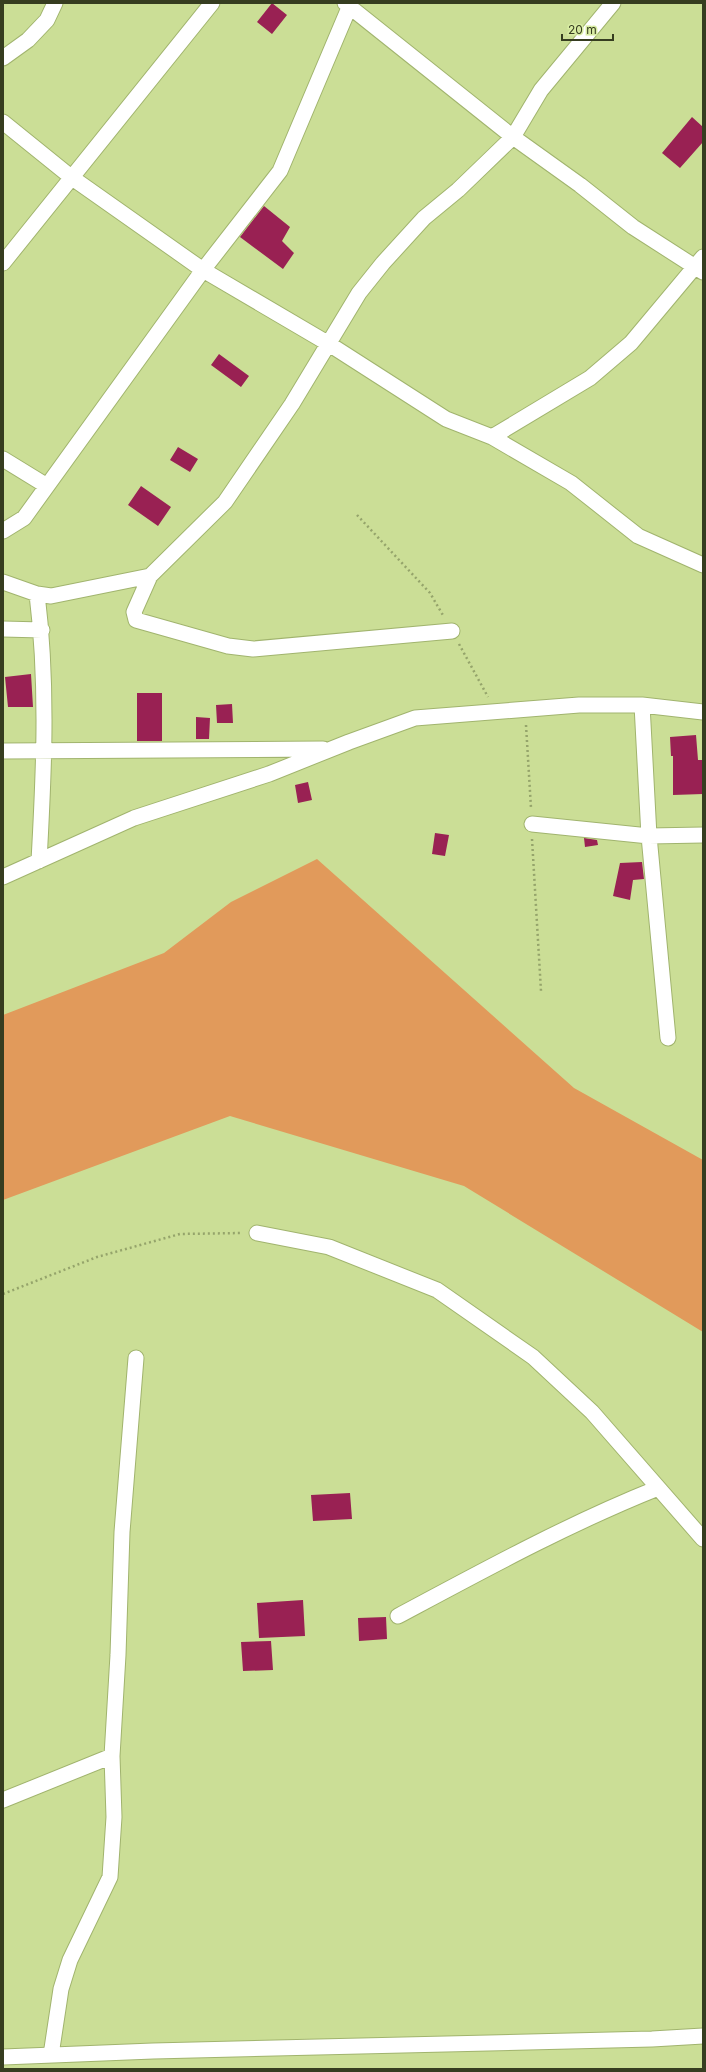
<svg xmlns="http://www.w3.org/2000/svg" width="706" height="2072" font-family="Inter,sans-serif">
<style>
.green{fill:#e19a5b}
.building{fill:#992153}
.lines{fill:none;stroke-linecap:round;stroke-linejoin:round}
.minor-casing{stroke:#a1b46e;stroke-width:17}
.path{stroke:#95a46b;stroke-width:2.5;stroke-dasharray:2 3;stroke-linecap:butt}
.minor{stroke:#fff;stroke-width:15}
</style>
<rect width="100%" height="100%" fill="#cbde96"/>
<path class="green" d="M317,859L574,1088L703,1160V1332L464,1186L230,1116L3,1200V1015L164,953L231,902Z"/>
<path class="building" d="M272,3L287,15L272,34L257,22Z
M692,117L703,127V142L680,168L662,153Z
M264,206L290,227L282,241L294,253L283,269L240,237Z
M219,354L249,376L241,387L211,365Z
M178,447L198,459L190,472L170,460Z
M141,486L171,507L158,526L128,505Z
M31,674L33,707H8L5,677Z
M137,693H162V741H137Z
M232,704L233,723H217L216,705Z
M196,717L210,718L209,739H196Z
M696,735L698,760H703V794L673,795V756H671L670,737Z
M308,782L312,800L298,803L295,785Z
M435,833L449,835L445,856L432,854Z
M584,838L597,840L598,845L585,847Z
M642,862L644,879L633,880L630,900L613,896L620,863Z
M350,1493L352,1519L313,1521L311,1495Z
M303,1600L305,1636L259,1638L257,1603Z
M386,1617L387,1639L359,1641L358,1618Z
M271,1641L273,1670L243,1671L241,1642Z"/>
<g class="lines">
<defs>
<path id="minor" d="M345,3L513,137L580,185L633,227L703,272
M3,58L28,40L47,20L55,3
M3,122L71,177L203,270L329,344L446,419L492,437L571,483L638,536L703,565
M3,263L212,3
M492,437L590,378L631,343L703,257
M3,459L47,486
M3,531L24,518L203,270L280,171L351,3
M150,576L134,612L136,620L228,646L253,649L452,631
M3,582L37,594L51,596L150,576L225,502L292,404L359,293L383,263L424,218L458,190L513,137L541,90L613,3
M37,594C48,684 44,771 39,861
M3,629L42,630
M642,705L649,836L668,1038
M3,751L323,749
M532,824L649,836L703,835
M3,877L134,818L269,774L349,742L415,718L579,705H642L703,712
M257,1233L329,1247L437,1290L533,1357L592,1412L703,1539
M398,1616C484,1570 568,1524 658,1488
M3,1800L112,1756
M51,2055L61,1989L70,1960L110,1877L114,1817L112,1756L118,1655L122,1532L136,1358
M3,2057L153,2051L652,2039L703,2036"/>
</defs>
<use href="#minor" class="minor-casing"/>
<path class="path" d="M357,515L430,593L444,617
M459,644L488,697
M526,725L531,808
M532,839L541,991
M3,1294L97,1257L180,1234L242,1233"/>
<use href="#minor" class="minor"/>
</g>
<rect width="706" height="2072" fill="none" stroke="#363d20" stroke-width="8"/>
<path d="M562 34v6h51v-6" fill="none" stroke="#363d20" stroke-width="2"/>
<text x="568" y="34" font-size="12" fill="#363d20" stroke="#d8eca3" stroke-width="3" paint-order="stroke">20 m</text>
</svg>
